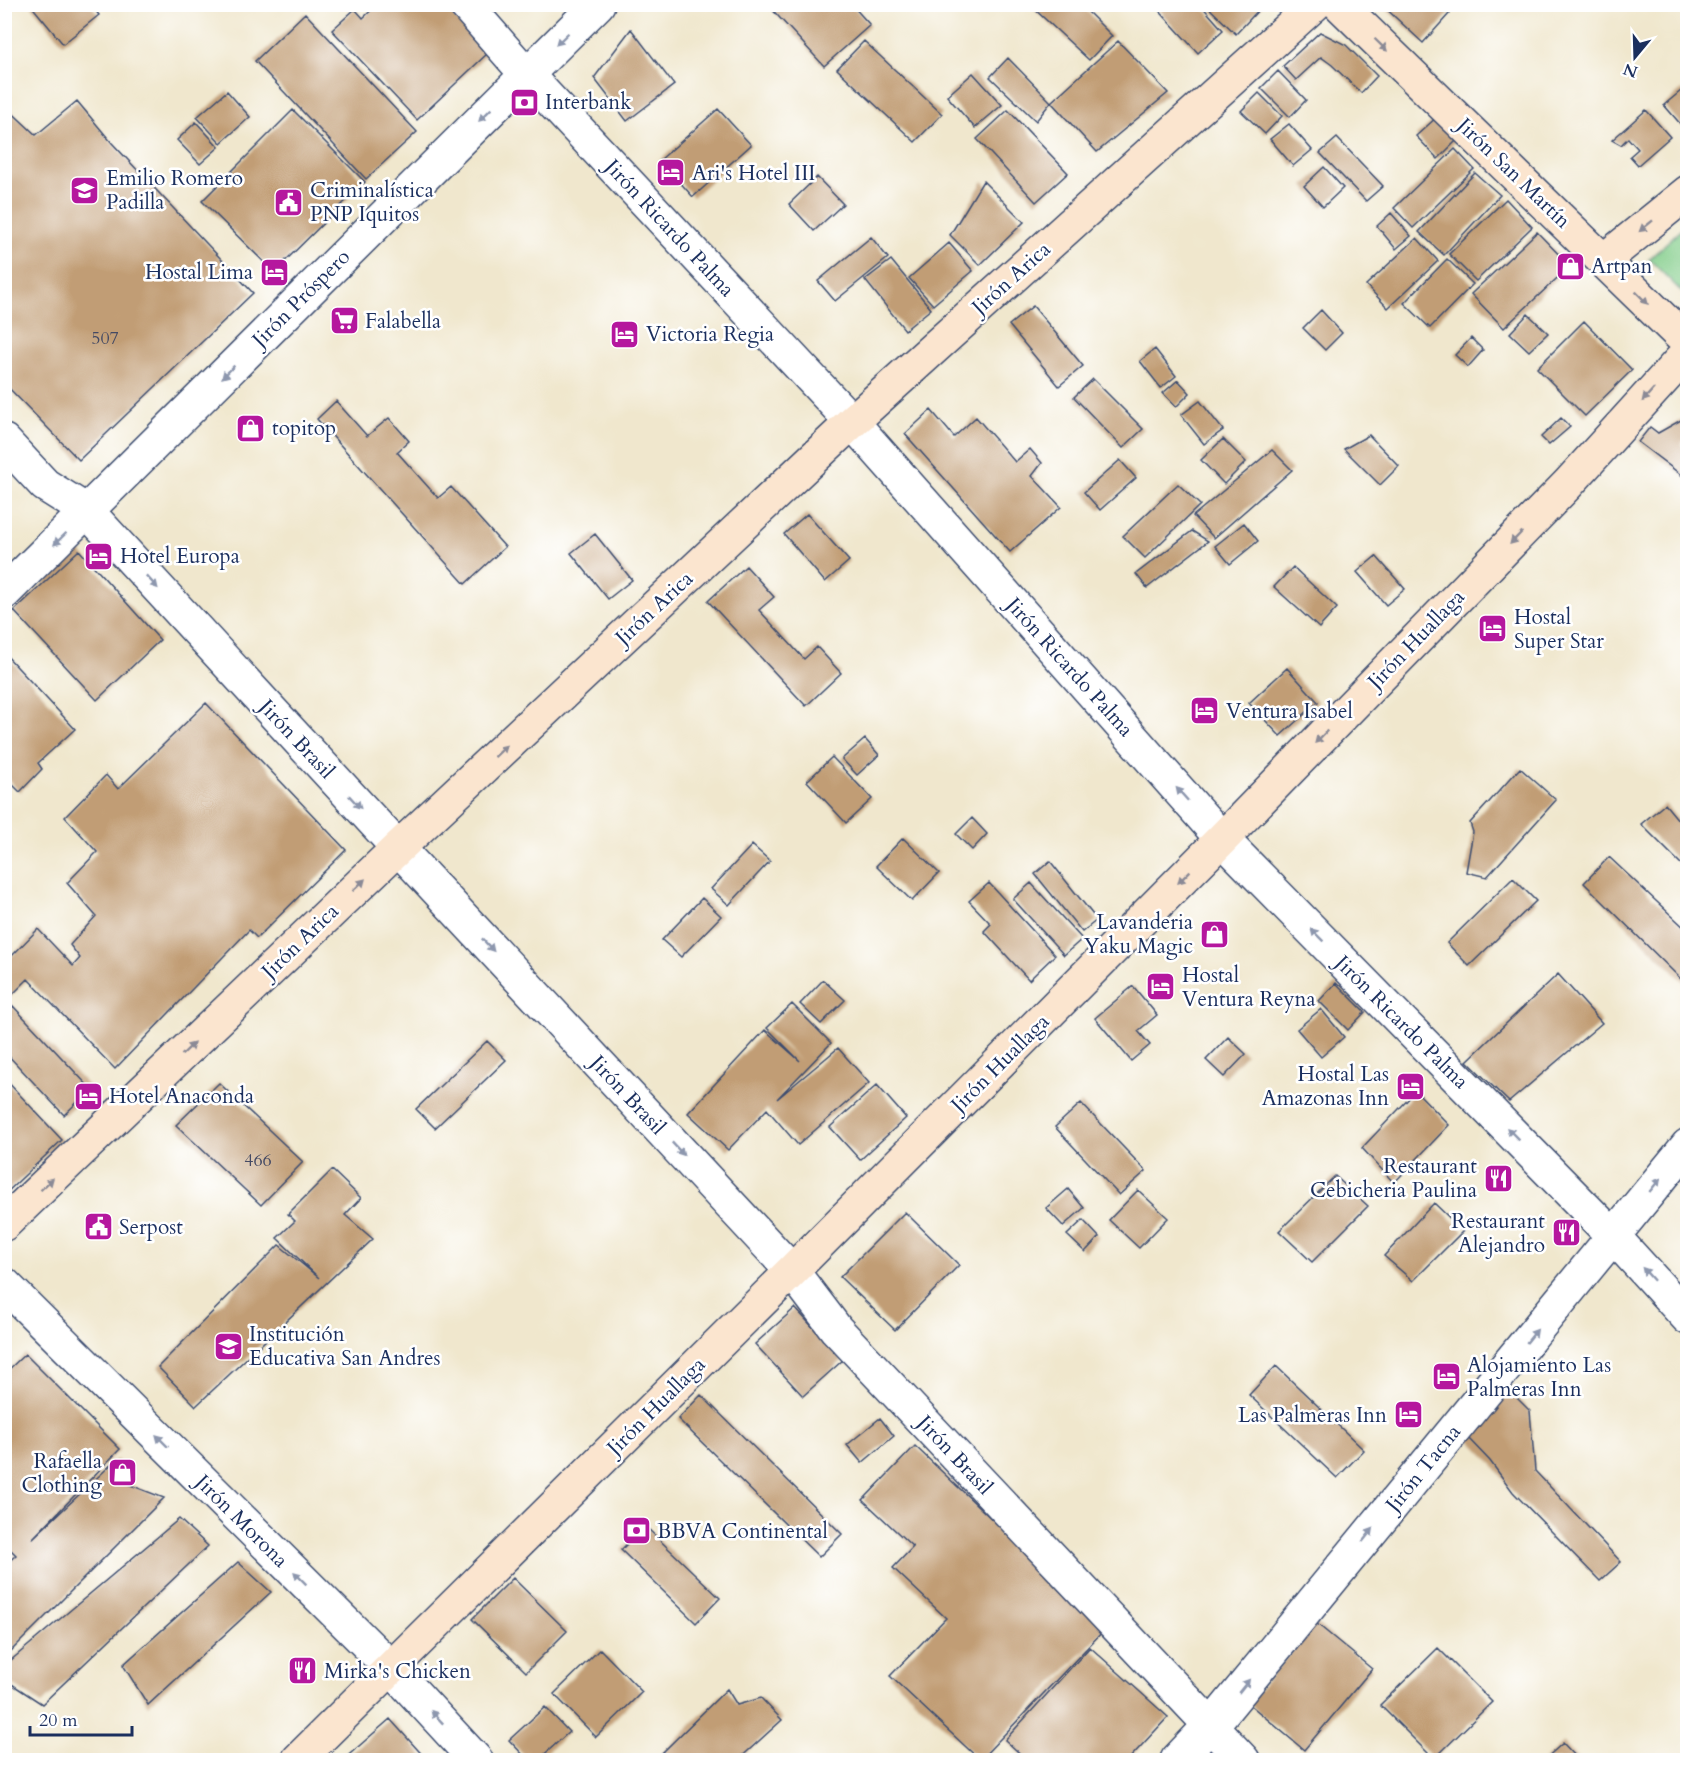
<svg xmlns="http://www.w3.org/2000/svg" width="1692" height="1765" font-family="Cardo,serif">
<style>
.green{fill:#83cd8a;stroke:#4f7e74;stroke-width:1.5}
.building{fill:#c19d75}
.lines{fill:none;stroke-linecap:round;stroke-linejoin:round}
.minor-casing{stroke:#3b4b6f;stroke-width:36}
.tertiary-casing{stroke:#3b4b6f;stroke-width:36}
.secondary-casing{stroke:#3b4b6f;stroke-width:36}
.minor{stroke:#fff;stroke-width:33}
.tertiary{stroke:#fff;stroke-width:33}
.secondary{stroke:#fbe5cf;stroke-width:33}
.oneway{fill:#8d97ae}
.oneway2{fill:#8b8a96}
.labels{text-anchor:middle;stroke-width:5;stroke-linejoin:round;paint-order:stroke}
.number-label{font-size:18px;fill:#444a64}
.poi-label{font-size:21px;fill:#1b2f5e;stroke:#fff;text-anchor:start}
.street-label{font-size:21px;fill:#1b2f5e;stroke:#fff}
</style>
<rect width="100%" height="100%" fill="#fff"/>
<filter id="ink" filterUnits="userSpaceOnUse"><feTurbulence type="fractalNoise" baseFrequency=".0167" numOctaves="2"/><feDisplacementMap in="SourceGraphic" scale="12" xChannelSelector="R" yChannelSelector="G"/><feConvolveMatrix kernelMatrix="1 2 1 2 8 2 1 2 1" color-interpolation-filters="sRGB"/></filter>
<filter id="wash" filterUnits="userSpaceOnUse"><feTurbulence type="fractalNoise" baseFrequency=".008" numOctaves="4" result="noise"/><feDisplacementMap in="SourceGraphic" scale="24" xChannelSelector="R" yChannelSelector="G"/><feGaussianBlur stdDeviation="1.35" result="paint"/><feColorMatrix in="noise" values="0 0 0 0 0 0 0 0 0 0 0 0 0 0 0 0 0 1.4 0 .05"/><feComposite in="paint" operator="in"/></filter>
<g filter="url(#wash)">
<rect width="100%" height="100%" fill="#f0e7cd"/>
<path class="green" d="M1687,224V297L1649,259Z"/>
<g id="blocks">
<path class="building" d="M30,4H90L99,15L63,44Z
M378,4H442L488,53L417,120L332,30L355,9L363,18Z
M767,4H851L870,25L824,66Z
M1029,4H1080L1112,36L1089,60Z
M1153,4H1200L1223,30L1198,53Z
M1205,4H1264L1236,34Z
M1381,4H1458L1423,43Z
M305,13L417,132L366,179L255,61Z
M631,29L674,85L627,121L594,78Z
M1320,32L1346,45L1377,76L1361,93L1332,65L1321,57L1296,80L1283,66Z
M864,41L942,114L915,142L837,69Z
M1118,41L1168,93L1097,152L1051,102L1036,121L990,77L1008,58L1051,102Z
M1278,71L1306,100L1290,117L1261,88Z
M973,73L1002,105L975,128L947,96Z
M1688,85V124L1683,127L1664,105Z
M227,91L250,117L221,143L197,117Z
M1259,93L1282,116L1265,134L1241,111Z
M77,101L112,143L253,293L79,460L4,383V105L36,135Z
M718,109L751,145L693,197L660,160Z
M293,110L365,182L274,272L202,201Z
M1008,110L1068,173L1036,202L977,139Z
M1646,110L1670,137L1638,165L1630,156L1638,149L1628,138L1621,145L1612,140Z
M1438,116L1459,138L1438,159L1416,136Z
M196,122L219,147L200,164L177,140Z
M1289,124L1312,150L1293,166L1270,139Z
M1337,138L1383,186L1366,201L1320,153Z
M1455,149L1474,169L1413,228L1394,208Z
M1324,167L1343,188L1323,207L1304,186Z
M1475,173L1500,195L1444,255L1419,232Z
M817,177L843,204L814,231L789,204Z
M983,181L1024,222L980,265L950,235Z
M1506,199L1532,227L1476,281L1449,254Z
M1391,213L1411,236L1396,249L1377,226Z
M1537,232L1570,266L1504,328L1471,294Z
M871,237L888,258L835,301L818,281Z
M1417,238L1438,261L1388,308L1366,285Z
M949,243L973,271L933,305L909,278Z
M1447,259L1473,284L1430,328L1404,303Z
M891,260L931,309L905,330L865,280Z
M1033,306L1083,366L1059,386L1009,325Z
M1321,310L1342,333L1325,350L1303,328Z
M1528,314L1548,333L1529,351L1510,333Z
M1584,321L1632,370L1585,416L1537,368Z
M1471,338L1483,350L1468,367L1455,355Z
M1155,349L1176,376L1161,388L1140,361Z
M1093,379L1143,429L1123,448L1074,397Z
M1178,380L1190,393L1176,407L1163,393Z
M336,401L367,436L389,418L409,441L397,452L438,498L451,487L505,547L465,584L317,419Z
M1200,401L1223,430L1204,444L1181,415Z
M931,410L954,437L976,417L1015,462L1030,449L1042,463L1032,476L1061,507L1010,552L905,434Z
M1688,416V436L1682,443L1688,466V480L1638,442L1650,427L1658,433Z
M1561,418L1570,427L1549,445L1541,437Z
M1369,435L1399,466L1380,485L1344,449Z
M1223,439L1246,462L1224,484L1201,460Z
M1272,450L1292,470L1214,538L1193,516Z
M1120,460L1136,478L1100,510L1084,492Z
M1178,484L1200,505L1145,558L1123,536Z
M807,514L849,561L825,582L784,534Z
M1244,523L1258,541L1230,564L1215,546Z
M1192,531L1208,541L1147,588L1136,574Z
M595,534L632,580L608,599L571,553Z
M79,550L160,640L97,700L14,611Z
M1376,556L1405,589L1386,605L1357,572Z
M746,566L774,597L759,610L804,659L817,647L841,673L806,706L708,601Z
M1293,567L1337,608L1319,628L1274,587Z
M4,653L75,729L38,763L42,769L20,792L4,776Z
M1287,668L1318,702L1280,736L1249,703Z
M206,703L346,850L257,938L249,930L115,1069L28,979L5,1002V963L38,929L73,966L80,958L70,945L96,916L67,883L97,852L65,817L106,775L118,789Z
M865,739L879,755L857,775L842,759Z
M832,757L872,799L846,823L807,781Z
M1520,768L1556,800L1487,877L1466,872L1473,832L1470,823Z
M1665,804L1688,832V866L1685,868L1641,824Z
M972,818L987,834L972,850L956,834Z
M903,838L939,873L912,901L876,866Z
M752,845L770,861L729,905L711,889Z
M1609,857L1688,931V986L1584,883Z
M1050,861L1097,920L1082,932L1035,874Z
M1513,878L1536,901L1469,966L1447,943Z
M989,883L1055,955L1029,980L984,931L991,924L969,901Z
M1031,883L1082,939L1064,955L1013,899Z
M702,898L721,916L681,957L662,940Z
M1558,974L1602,1023L1509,1102L1467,1061Z
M823,980L845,1000L821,1024L800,1004Z
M1336,983L1365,1012L1348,1030L1319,1001Z
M1133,986L1157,1015L1138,1031L1150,1045L1131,1061L1095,1018Z
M792,1004L831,1043L777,1099L838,1048L869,1083L798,1145L767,1109L728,1150L688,1113L765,1030L800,1061L767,1028Z
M13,1006L91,1089L64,1115L4,1051V1016Z
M1321,1009L1344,1037L1321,1057L1297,1029Z
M1228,1037L1246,1054L1224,1077L1206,1060Z
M487,1041L506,1060L435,1128L416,1109Z
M4,1078L62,1140L4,1195Z
M219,1083L303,1162L261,1205L176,1125Z
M877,1085L906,1118L860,1160L830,1127Z
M1416,1091L1449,1125L1394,1183L1362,1148Z
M1081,1103L1146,1171L1119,1195L1055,1127Z
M332,1170L361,1198L345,1215L373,1239L196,1406L158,1367L279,1245L319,1278L277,1238L295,1221L288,1214Z
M1335,1176L1368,1206L1312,1262L1279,1231Z
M1068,1189L1084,1208L1063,1226L1046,1208Z
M1138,1190L1168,1218L1139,1248L1109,1220Z
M1434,1203L1463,1231L1413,1281L1384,1256Z
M905,1212L959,1265L895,1330L840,1277Z
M1083,1220L1099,1237L1085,1252L1067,1235Z
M795,1308L843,1360L803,1396L755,1344Z
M25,1354L120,1449L32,1539L117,1459L125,1483L164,1498L4,1658V1566L16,1555L4,1543V1374Z
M1276,1366L1364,1450L1337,1478L1249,1395Z
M1508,1389L1530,1411L1535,1471L1621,1562L1600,1581L1513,1492L1490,1461L1468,1438Z
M701,1395L842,1534L819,1557L678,1419Z
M880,1418L894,1436L862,1463L847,1445Z
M915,1446L1106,1628L980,1760L890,1676L946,1618L893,1568L913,1547L863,1500Z
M179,1519L208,1546L42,1704L4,1679V1666Z
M645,1526L720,1598L696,1623L621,1550Z
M238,1562L271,1592L148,1705L123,1665Z
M513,1578L567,1631L526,1672L472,1619Z
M1316,1623L1372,1669L1304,1750L1248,1703Z
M1090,1647L1168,1717L1128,1760H1027L1005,1740Z
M1438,1648L1492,1702L1434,1759L1380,1705Z
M600,1649L642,1692L596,1737L554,1694Z
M727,1689L737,1705L761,1698L782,1720L738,1760H665L662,1753Z
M545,1707L569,1732L538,1760H528L509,1740Z
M390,1719L427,1760H343Z
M1563,1743L1579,1760H1544Z"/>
</g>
</g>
<g filter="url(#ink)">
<use href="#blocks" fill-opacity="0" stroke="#3b4b6f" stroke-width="1.5"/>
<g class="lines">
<defs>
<path id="minor" d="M465,4L526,74L852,422L1222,839L1613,1236L1688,1318
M4,441L45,485L88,512L398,848L792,1271L836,1329L1243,1760
M4,593L598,4
M4,1284L391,1668L476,1760"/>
<path id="tertiary" d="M1177,1760L1222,1713L1688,1145"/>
<path id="secondary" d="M1339,4L1688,343
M1604,260L1688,192
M4,1224L398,848L852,422L1315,4
M298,1760L792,1271L1222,839L1568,484L1688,352"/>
</defs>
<use href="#minor" class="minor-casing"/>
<use href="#tertiary" class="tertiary-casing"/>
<use href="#secondary" class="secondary-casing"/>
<use href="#minor" class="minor"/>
<use href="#tertiary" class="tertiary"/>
<use href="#secondary" class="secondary"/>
</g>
<defs><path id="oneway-solid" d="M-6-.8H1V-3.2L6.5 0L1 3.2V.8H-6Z" transform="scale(1.5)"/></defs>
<g class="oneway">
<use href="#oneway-solid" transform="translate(562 39) rotate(136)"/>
<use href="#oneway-solid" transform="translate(485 115) rotate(135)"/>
<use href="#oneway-solid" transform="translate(228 372) rotate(135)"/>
<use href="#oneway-solid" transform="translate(60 539) rotate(136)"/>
<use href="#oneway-solid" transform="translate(152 582) rotate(47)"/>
<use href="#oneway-solid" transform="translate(1182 794) rotate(-132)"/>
<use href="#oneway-solid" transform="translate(355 802) rotate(47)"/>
<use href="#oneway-solid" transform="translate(1317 935) rotate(-135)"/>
<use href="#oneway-solid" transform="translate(488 945) rotate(47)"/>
<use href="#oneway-solid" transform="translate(1513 1134) rotate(-135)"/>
<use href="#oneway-solid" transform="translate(678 1149) rotate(47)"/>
<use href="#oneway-solid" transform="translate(1655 1185) rotate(-51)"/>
<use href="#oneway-solid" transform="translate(1648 1274) rotate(-132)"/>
<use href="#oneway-solid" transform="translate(1532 1336) rotate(-51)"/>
<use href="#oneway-solid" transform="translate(162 1441) rotate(-135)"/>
<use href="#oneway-solid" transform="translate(1368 1535) rotate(-51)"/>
<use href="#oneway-solid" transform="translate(300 1578) rotate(-135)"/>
<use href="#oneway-solid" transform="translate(1244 1686) rotate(-51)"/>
<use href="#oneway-solid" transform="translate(437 1717) rotate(-133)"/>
</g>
<g class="oneway2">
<use href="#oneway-solid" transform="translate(1381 45) rotate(44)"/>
<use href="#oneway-solid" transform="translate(1646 226) rotate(141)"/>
<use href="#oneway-solid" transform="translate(1642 298) rotate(45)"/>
<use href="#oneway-solid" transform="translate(1648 395) rotate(132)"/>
<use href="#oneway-solid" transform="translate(1516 538) rotate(134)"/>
<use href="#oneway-solid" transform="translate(1321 737) rotate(134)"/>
<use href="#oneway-solid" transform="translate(501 751) rotate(-43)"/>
<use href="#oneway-solid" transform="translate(1184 877) rotate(135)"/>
<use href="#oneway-solid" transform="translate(359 885) rotate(-44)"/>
<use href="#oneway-solid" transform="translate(188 1049) rotate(-44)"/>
<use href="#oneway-solid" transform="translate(47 1184) rotate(-44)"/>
</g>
</g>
<defs>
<symbol id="bank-square" viewBox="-11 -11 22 22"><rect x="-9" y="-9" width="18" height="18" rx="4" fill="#b5179e" stroke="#fff"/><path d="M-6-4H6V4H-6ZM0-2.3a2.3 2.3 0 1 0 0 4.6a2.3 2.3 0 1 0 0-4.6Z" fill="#fff"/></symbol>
<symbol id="hotel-square" viewBox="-11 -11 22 22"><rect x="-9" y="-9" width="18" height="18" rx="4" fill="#b5179e" stroke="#fff"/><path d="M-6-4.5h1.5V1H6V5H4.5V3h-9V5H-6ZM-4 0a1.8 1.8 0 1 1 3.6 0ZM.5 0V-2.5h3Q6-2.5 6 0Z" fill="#fff"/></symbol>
<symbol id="school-square" viewBox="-11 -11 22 22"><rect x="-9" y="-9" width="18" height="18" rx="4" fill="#b5179e" stroke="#fff"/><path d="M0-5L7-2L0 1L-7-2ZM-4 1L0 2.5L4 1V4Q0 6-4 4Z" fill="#fff"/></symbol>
<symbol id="civic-square" viewBox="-11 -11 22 22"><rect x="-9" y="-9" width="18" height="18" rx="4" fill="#b5179e" stroke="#fff"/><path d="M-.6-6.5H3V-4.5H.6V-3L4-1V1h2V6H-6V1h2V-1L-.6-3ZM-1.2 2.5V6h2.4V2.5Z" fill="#fff"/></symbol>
<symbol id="shop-square" viewBox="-11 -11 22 22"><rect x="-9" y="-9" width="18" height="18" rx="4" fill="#b5179e" stroke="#fff"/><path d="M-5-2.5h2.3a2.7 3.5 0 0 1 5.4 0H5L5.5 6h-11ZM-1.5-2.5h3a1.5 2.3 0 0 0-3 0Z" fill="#fff"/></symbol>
<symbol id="supermarket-square" viewBox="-11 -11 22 22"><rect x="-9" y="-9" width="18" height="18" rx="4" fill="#b5179e" stroke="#fff"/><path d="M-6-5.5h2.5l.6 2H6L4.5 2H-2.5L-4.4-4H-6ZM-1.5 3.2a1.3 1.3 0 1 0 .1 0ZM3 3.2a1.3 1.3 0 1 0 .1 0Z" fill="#fff"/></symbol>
<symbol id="restaurant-square" viewBox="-11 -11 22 22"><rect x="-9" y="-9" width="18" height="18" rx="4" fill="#b5179e" stroke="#fff"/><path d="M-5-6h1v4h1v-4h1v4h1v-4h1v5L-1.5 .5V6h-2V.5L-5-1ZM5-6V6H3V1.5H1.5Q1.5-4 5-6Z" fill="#fff"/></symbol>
</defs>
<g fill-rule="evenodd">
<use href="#bank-square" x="508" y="86" width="33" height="33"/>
<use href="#hotel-square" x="654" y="156" width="33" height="33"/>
<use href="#school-square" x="68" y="174" width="33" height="33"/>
<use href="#civic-square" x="272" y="186" width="33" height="33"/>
<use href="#shop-square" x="1554" y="250" width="33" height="33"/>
<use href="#hotel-square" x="258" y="256" width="33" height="33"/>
<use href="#supermarket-square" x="328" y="304" width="33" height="33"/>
<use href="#hotel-square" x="608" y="318" width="33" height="33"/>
<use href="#shop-square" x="234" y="412" width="33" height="33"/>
<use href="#hotel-square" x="82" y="540" width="33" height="33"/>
<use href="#hotel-square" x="1476" y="612" width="33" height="33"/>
<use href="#hotel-square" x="1188" y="694" width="33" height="33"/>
<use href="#shop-square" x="1198" y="918" width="33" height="33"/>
<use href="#hotel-square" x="1144" y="970" width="33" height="33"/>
<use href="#hotel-square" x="1394" y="1070" width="33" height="33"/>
<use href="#hotel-square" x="72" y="1080" width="33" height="33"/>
<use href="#restaurant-square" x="1482" y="1162" width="33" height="33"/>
<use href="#civic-square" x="82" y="1210" width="33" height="33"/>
<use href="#restaurant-square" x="1550" y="1216" width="33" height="33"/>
<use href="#school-square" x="212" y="1330" width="33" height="33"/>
<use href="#hotel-square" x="1430" y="1360" width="33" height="33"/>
<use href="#hotel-square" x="1392" y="1398" width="33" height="33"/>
<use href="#shop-square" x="106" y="1456" width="33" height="33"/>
<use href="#bank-square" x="620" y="1514" width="33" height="33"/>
<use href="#restaurant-square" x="286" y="1654" width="33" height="33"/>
</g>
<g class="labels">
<g class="number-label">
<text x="105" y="344">507</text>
<text x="258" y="1166">466</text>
</g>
<g class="poi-label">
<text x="545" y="109">Interbank</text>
<text x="692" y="180">Ari's Hotel III</text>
<text x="106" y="185">Emilio Romero<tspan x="106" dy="24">Padilla</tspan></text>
<text x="310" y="197">Criminalística<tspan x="310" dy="24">PNP Iquitos</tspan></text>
<text x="1591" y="273">Artpan</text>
<text x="253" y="279" text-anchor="end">Hostal Lima</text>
<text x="365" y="328">Falabella</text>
<text x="646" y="341">Victoria Regia</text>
<text x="272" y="435">topitop</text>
<text x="120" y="563">Hotel Europa</text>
<text x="1514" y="624">Hostal<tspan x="1514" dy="24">Super Star</tspan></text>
<text x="1226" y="718">Ventura Isabel</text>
<text x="1193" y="929" text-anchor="end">Lavanderia<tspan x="1193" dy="24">Yaku Magic</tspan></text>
<text x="1182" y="982">Hostal<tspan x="1182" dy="24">Ventura Reyna</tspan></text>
<text x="1389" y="1081" text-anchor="end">Hostal Las<tspan x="1389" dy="24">Amazonas Inn</tspan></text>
<text x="109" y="1103">Hotel Anaconda</text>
<text x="1477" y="1173" text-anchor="end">Restaurant<tspan x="1477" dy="24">Cebicheria Paulina</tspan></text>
<text x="1545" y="1228" text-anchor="end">Restaurant<tspan x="1545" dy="24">Alejandro</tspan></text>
<text x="119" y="1234">Serpost</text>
<text x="249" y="1341">Institución<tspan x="249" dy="24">Educativa San Andres</tspan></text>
<text x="1467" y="1372">Alojamiento Las<tspan x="1467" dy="24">Palmeras Inn</tspan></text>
<text x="1387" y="1422" text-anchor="end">Las Palmeras Inn</text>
<text x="102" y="1468" text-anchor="end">Rafaella<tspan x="102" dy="24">Clothing</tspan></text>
<text x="657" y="1538">BBVA Continental</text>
<text x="324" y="1678">Mirka's Chicken</text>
</g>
<g class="street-label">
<text transform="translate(1514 173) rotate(44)" y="7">Jirón San Martín</text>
<text transform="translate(670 228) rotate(47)" y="7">Jirón Ricardo Palma</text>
<text transform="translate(1011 278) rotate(-42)" y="7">Jirón Arica</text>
<text transform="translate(301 298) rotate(-45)" y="7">Jirón Próspero</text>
<text transform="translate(654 608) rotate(-43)" y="7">Jirón Arica</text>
<text transform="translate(1416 639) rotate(-46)" y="7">Jirón Huallaga</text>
<text transform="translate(1070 667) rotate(48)" y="7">Jirón Ricardo Palma</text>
<text transform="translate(297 739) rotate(47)" y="7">Jirón Brasil</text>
<text transform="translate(300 941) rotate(-44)" y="7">Jirón Arica</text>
<text transform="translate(1402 1022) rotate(45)" y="7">Jirón Ricardo Palma</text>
<text transform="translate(1000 1063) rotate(-45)" y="7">Jirón Huallaga</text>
<text transform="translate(628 1095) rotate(47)" y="7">Jirón Brasil</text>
<text transform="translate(656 1406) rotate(-45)" y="7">Jirón Huallaga</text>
<text transform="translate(955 1455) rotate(47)" y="7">Jirón Brasil</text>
<text transform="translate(1423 1468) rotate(-51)" y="7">Jirón Tacna</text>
<text transform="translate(242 1521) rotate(45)" y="7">Jirón Morona</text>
</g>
</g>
<rect width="1692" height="1765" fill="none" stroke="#fff" stroke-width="24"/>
<g transform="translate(1635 57) rotate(199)" stroke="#ffffff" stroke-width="4.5" paint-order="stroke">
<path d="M0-4.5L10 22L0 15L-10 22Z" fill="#1b2f5e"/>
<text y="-9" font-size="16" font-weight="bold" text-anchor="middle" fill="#1b2f5e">N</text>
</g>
<path d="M30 1726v9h102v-9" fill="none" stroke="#1b2f5e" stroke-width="3"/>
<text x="39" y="1726" font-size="18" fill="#1b2f5e" stroke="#ffffff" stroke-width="4.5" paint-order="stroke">20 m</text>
</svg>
